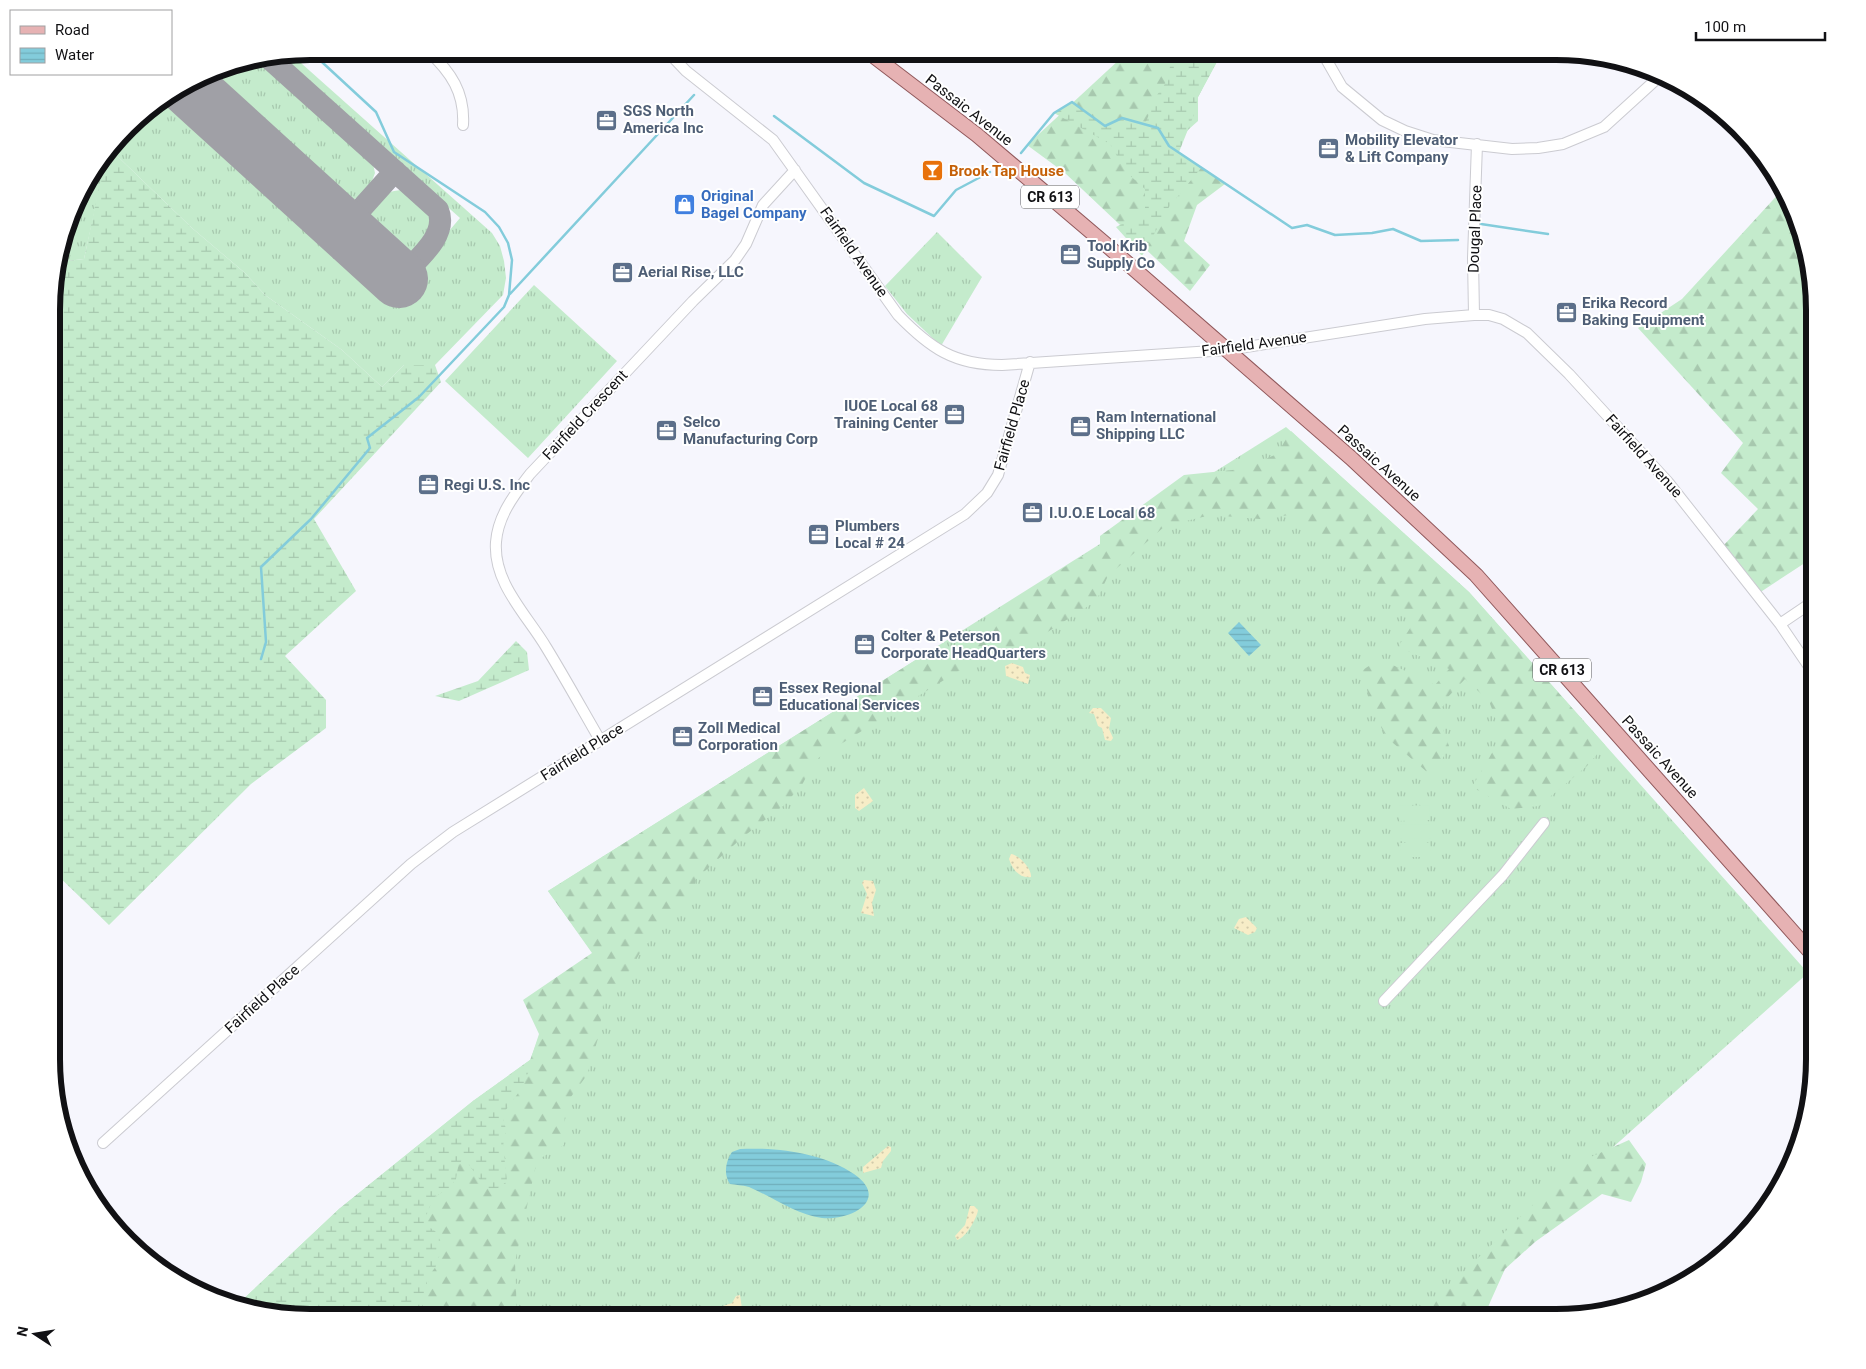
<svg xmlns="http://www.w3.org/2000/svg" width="1866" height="1369" font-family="Roboto,sans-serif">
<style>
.grass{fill:url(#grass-tufts)}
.forest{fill:url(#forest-firs)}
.wetland{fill:url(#wetland-marsh)}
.sand{fill:url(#sand-dots)}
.pitch{fill:#c4ebcc}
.water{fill:url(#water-rules)}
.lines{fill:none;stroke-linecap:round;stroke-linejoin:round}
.stream{stroke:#83ccdb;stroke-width:2.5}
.taxiway{stroke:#a0a0a6;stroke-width:22}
.runway{stroke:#a0a0a6;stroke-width:58}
.minor-casing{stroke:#cbcbd1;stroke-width:12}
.major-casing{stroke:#90585b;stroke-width:16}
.minor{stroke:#fff;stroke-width:10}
.major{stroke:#e6b2b3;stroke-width:14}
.labels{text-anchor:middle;stroke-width:4;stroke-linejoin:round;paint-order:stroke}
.shield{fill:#fff;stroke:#58585a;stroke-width:1}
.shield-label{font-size:14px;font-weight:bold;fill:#111114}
.street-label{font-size:15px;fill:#111114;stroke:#fff}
.service-label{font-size:15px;font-weight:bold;fill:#4e5e75;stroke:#fff;text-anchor:start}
.food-label{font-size:15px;font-weight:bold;fill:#c56008;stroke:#fff;text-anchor:start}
.shop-label{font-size:15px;font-weight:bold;fill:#366cbe;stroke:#fff;text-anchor:start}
.rim{fill:none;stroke:#111114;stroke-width:6}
</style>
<defs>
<pattern id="grass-tufts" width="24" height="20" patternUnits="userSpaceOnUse" patternTransform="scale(1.25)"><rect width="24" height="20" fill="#c4ebcc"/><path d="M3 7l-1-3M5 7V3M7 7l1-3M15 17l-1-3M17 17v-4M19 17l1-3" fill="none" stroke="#a7c8ae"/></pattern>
<pattern id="forest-firs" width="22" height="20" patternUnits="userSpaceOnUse" patternTransform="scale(1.25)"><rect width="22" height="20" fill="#c4ebcc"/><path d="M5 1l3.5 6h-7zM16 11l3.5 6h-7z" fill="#a7c8ae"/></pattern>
<pattern id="wetland-marsh" width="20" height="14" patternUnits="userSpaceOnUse" patternTransform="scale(1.25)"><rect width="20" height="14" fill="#c4ebcc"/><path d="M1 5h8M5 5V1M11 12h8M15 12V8" fill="none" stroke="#a7c8ae"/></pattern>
<pattern id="sand-dots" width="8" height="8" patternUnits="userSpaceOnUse" patternTransform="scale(1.25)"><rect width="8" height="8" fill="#f7edc7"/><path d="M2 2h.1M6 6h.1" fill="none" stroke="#d3caaa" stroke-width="1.8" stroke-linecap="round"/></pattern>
<pattern id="water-rules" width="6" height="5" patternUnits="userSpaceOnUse" patternTransform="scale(1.25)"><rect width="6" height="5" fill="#83ccdb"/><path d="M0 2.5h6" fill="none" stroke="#70aebb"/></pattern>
</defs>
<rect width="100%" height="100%" fill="#f6f6fd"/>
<path class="grass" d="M292,55L492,233L500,246L504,261L506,278L503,295L435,365H404L382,387L342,350L265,295L245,273L192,228L112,151L139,116L169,97L394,296L460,218L279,57Z
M260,61L373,164L375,173L368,192L347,203L330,196L198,79L211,71Z
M106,159L84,259L58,262L78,195Z
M401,190C425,200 442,223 419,245C417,247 414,251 411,252C397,260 372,239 370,225C368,216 372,208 378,201C385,193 391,191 401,190Z
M937,232L982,277L941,346L907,314L885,286Z
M534,285L617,361L528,458L445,381Z
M1286,427L1469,592L1808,973L1422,1318L293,1317L236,1306L339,1209L473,1101L530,1060L540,1034L608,974L548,891Z"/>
<path class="forest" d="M1118,52H1222L1198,97V121L1170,146L1225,184L1197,205L1184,241L1210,265L1190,291L1065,173L1027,145L1120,59Z
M1784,188L1788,195L1814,293V557L1756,595L1722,547L1758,509L1721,473L1743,443L1638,328L1682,299Z
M1291,431L1469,592L1605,745L1587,766L1539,806L1511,809L1472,787L1502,736L1489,701L1465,679L1447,698L1438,715L1449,746L1433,777L1386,737L1375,715L1361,671L1380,659L1435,685L1449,669L1398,647L1414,622L1316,530L1290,515L1260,519L1211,515L1165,526L1108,576L1096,601L1046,633L1012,651L957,672L815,760L802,785L783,806L743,837L696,879L693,898L663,925L641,951L623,982L603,1004L599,1035L587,1075L565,1105L564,1145L537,1160L515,1262L517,1317H420L430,1274L434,1229L428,1227L425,1219L433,1198L449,1188L456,1179L458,1165L464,1158L485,1187L494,1191L507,1181L503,1146L506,1129L502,1115L521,1088L539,1034L523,1000L592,953L548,891L930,651L936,660L981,637L1017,608L1025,592L1100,545V536L1184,475L1242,469L1277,454Z
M1629,1140L1646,1164L1641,1182L1631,1202L1602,1194L1535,1242L1505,1269L1483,1318H1416L1575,1164Z"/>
<path class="wetland" d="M1173,52H1219L1218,60L1198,97L1193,117L1179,152L1201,168L1169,207L1142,256L1116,227L1122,224L1135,223L1145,211V189L1126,172L1110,144L1054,113L1072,102L1105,126L1122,118L1145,124L1157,95L1167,81Z
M112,151L192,228L245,273L265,295L342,350L382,387L404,365H435L441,382L314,519L356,591L285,656L326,700V728L251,784L109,925L53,871V276L58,262L84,259L105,159Z
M516,641L527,652L529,670L459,701L435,696L478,681Z
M530,1060C530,1081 514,1099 502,1115L506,1129L503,1146L507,1181L494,1191L485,1187L464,1158L458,1165L456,1179L449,1188L433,1198L425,1219L428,1227C445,1233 442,1252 436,1266C434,1270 431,1272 429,1275C424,1288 423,1304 420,1317H293L236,1306L339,1209L473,1101Z"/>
<path class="sand" d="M1012,663L1023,667L1025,673L1030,675L1028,684L1006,676L1005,666Z
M1093,708H1101L1111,718L1109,729L1113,738L1111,741L1105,740L1102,728L1098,726L1094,714L1089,713Z
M864,788L873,801L859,811L855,808V795Z
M1011,854C1019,855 1032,869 1031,877C1020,879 1012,869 1009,859Z
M864,880L873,881L876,890L872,903L874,916L861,913L867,894L862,883Z
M1246,917L1257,928L1255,932L1248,935L1234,928L1239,919Z
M888,1146L891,1147V1151L883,1161L881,1168L863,1173V1167Z
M970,1206H974L978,1210C977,1218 966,1238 957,1240L955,1236L965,1225Z
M740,1295L743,1315L734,1310L729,1316H725L723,1306L732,1303L736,1296Z"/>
<path class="pitch" d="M1429,805L1430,820L1399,821V806Z
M1430,824L1431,838L1400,839V825Z
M1400,843H1430L1431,857H1401Z"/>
<path class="water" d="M1239,622L1261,645L1249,656L1228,633Z
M740,1149C777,1147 823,1153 854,1174C891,1200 850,1221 822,1218C796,1215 773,1197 749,1187C742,1185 736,1185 730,1184C723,1174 726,1161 732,1152Z"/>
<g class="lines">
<path class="stream" d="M774,116L864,183L934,216L956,190L990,172
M1021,153L1054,113L1072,102L1105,126L1122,118L1158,128L1169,146L1292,228L1307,225L1335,235L1372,233L1393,229L1421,241L1458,240
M1481,224L1548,234
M510,294L694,95
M261,659L266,642L261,567L311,519L370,448L367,438L419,397L504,307L509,295L512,260L508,243L499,227L485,212L394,152L376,112L310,51"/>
<path class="taxiway" d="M270,59L438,210C449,236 415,261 399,279
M343,229L395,171"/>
<path class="runway" d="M187,86L399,279"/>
<defs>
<path id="minor" d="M428,51C451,72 465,93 463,125
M667,51L686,71L773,140L898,315C930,348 954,365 1002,365L1227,350L1425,319L1474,315H1489L1503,319L1527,333L1569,374L1668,482L1780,624L1814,674
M1322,52L1342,87L1382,120L1405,131L1433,140L1512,149L1538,148L1563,144L1604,127L1660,76
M1474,315L1473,258L1477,144
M1780,624L1814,601
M600,740C582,709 565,678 546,647C527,615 493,583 496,542C498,515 515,494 530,474L693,301L735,260L746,244L763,205L795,170
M1384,1001L1503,875L1544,823
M103,1143L411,864L453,832L965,514L987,493L998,475L1030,362
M1708,1264L1709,1265"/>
<path id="major" d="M867,51L977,135L1103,242L1351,458L1476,575L1814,956"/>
</defs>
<use href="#minor" class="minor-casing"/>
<use href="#major" class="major-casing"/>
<use href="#minor" class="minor"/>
<use href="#major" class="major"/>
</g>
<defs>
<symbol id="office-square" viewBox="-11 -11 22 22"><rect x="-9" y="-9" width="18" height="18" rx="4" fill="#5c6f8a" stroke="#fff"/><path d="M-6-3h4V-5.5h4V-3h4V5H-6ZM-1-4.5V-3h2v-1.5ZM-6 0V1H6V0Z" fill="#fff"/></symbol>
<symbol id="bar-square" viewBox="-11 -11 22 22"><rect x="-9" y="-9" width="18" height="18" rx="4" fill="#e8710a" stroke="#fff"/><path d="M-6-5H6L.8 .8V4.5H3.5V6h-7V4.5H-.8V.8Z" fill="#fff"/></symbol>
<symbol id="shop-square" viewBox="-11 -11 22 22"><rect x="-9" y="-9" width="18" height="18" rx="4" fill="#3f7fe0" stroke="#fff"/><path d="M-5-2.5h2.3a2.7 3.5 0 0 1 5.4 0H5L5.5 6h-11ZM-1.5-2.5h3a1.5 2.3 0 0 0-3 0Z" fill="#fff"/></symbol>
</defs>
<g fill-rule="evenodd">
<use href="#office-square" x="594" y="108" width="25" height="25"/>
<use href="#office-square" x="1316" y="136" width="25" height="25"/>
<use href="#bar-square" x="920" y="158" width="25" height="25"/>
<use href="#shop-square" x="672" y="192" width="25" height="25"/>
<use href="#office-square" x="1058" y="242" width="25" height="25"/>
<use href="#office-square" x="610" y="260" width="25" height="25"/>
<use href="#office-square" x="1554" y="300" width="25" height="25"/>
<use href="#office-square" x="942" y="402" width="25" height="25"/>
<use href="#office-square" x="1068" y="414" width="25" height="25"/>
<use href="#office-square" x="654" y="418" width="25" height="25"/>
<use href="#office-square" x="416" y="472" width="25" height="25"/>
<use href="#office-square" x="1020" y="500" width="25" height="25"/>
<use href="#office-square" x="806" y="522" width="25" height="25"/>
<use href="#office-square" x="852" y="632" width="25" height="25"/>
<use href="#office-square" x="750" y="684" width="25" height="25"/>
<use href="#office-square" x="670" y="724" width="25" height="25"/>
</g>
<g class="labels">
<g class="shield">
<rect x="1021" y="185.5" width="58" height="23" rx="4"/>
<rect x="1533" y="658.5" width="58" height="23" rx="4"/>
</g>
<g class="shield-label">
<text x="1050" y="202">CR 613</text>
<text x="1562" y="675">CR 613</text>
</g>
<g class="street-label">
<text transform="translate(969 110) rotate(38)" y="5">Passaic Avenue</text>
<text transform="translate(1475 229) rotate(-88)" y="5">Dougal Place</text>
<text transform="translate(854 252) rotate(55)" y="5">Fairfield Avenue</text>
<text transform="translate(1254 344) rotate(-8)" y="5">Fairfield Avenue</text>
<text transform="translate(585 415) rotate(-47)" y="5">Fairfield Crescent</text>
<text transform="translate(1012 425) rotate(-74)" y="5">Fairfield Place</text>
<text transform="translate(1644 456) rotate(48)" y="5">Fairfield Avenue</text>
<text transform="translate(1379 463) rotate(42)" y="5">Passaic Avenue</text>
<text transform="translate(582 752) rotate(-32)" y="5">Fairfield Place</text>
<text transform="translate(1660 757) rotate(48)" y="5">Passaic Avenue</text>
<text transform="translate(262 999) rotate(-42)" y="5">Fairfield Place</text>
</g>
<g class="service-label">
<text x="623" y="116">SGS North<tspan x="623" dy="17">America Inc</tspan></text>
<text x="1345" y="145">Mobility Elevator<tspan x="1345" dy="17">&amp; Lift Company</tspan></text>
<text x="1087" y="251">Tool Krib<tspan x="1087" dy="17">Supply Co</tspan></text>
<text x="638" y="277">Aerial Rise, LLC</text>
<text x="1582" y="308">Erika Record<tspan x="1582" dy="17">Baking Equipment</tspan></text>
<text x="938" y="411" text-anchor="end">IUOE Local 68<tspan x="938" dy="17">Training Center</tspan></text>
<text x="1096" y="422">Ram International<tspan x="1096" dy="17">Shipping LLC</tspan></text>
<text x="683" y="427">Selco<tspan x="683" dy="17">Manufacturing Corp</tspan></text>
<text x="444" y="490">Regi U.S. Inc</text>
<text x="1049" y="518">I.U.O.E Local 68</text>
<text x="835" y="531">Plumbers<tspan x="835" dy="17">Local # 24</tspan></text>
<text x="881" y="641">Colter &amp; Peterson<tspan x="881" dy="17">Corporate HeadQuarters</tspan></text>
<text x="779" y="693">Essex Regional<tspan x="779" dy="17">Educational Services</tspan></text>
<text x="698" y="733">Zoll Medical<tspan x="698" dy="17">Corporation</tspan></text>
</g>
<g class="food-label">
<text x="949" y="176">Brook Tap House</text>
</g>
<g class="shop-label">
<text x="701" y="201">Original<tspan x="701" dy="17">Bagel Company</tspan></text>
</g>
</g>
<path d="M0 0H1866V1369H0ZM310 60H1556A250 250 0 0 1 1806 310V1059A250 250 0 0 1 1556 1309H310A250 250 0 0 1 60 1059V310A250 250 0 0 1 310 60Z" fill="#fff" fill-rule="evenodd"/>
<path class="rim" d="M310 60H1556A250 250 0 0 1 1806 310V1059A250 250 0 0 1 1556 1309H310A250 250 0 0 1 60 1059V310A250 250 0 0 1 310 60Z"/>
<rect x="10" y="10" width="162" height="65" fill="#ffffff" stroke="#a0a0a1"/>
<rect x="20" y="26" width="25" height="8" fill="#e6b2b3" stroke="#a0a0a1"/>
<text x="55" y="35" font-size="15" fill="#111114">Road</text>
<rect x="20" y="48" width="25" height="15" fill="url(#water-rules)" stroke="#a0a0a1"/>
<text x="55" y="60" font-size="15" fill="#111114">Water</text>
<g transform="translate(35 1334) rotate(282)" stroke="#ffffff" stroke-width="4" paint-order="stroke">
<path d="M0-4L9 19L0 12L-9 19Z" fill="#111114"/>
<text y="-8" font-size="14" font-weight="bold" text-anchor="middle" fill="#111114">N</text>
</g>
<path d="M1696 32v8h129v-8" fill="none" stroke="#111114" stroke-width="2.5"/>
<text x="1704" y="32" font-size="15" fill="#111114" stroke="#ffffff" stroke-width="4" paint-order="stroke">100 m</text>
</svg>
